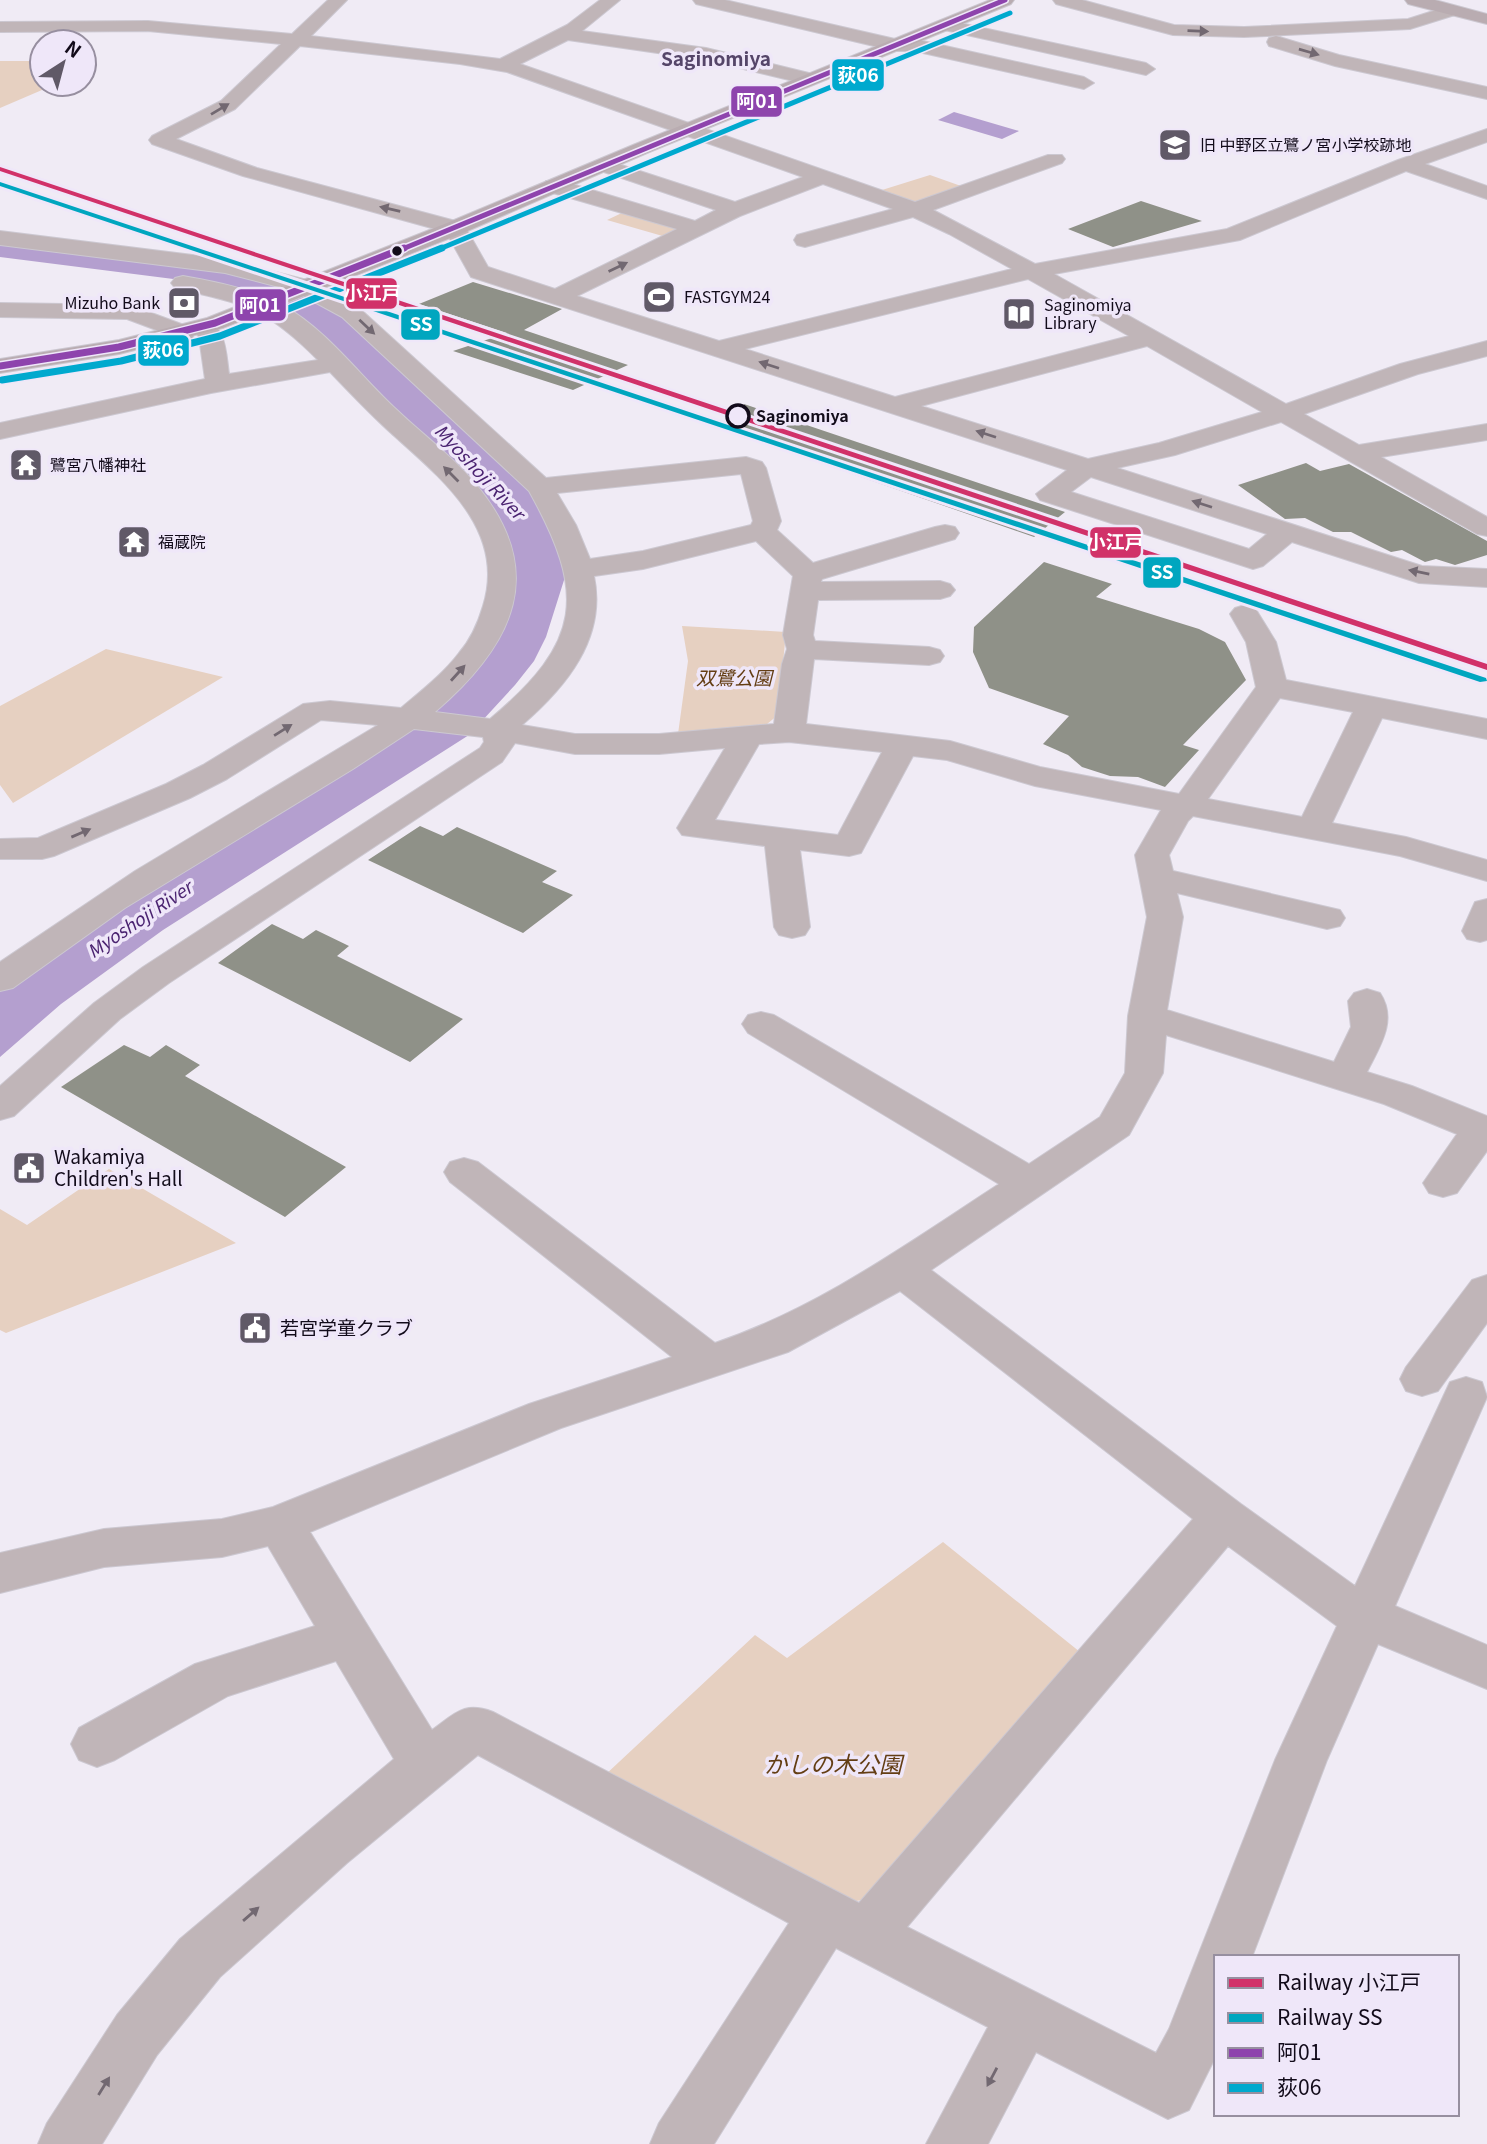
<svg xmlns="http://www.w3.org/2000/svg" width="1487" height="2144" font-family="Georgia,'Noto Sans JP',serif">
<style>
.green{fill:#e6d0c1}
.water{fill:#b49fcf}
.building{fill:#8f9188}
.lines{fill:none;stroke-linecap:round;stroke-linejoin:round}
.minor-casing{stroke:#ccc8d1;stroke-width:2}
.major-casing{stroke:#ccc8d1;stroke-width:2}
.minor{fill:#c0b5b8;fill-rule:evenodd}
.major{fill:#b9acb1;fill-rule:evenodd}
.bus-1-far1-casing{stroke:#efe7f9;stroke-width:8}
.bus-1-casing{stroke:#efe7f9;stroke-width:10}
.bus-2-far1-casing{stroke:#efe7f9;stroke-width:8}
.bus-2-casing{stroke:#efe7f9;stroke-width:10}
.bus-1-far1{stroke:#8e44ad;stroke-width:5}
.bus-1{stroke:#8e44ad;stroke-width:7}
.bus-2-far1{stroke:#00a9ce;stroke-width:5}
.bus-2{stroke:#00a9ce;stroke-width:7}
.rail-1-casing{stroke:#efe7f9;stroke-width:6}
.rail-2-casing{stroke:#efe7f9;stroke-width:6}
.rail-1{fill:#d13169;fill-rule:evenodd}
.rail-2{fill:#00a6bf;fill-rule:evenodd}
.oneway{fill:#726871}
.bus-dot{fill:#120b1a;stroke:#efe7f9;stroke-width:2.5}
.stop-dot{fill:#efe7f9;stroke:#120b1a;stroke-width:3.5}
.labels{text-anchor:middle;stroke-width:7;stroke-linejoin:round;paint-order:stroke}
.far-poi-label{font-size:16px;fill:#120b1a;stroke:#efe7f9;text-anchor:start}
.far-stop-label{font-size:16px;font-weight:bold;fill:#120b1a;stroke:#efe7f9;text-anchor:start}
.far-water-label{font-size:18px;font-style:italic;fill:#4b2471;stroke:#efe7f9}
.far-quarter-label{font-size:19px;font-weight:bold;fill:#554569;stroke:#efe7f9}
.park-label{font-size:19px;font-style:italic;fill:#643e14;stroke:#efe7f9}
.poi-label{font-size:19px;fill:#120b1a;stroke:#efe7f9;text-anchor:start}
.near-park-label{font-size:23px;font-style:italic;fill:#643e14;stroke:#efe7f9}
.line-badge{stroke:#efe7f9;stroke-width:2.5}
.badge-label{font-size:19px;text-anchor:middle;font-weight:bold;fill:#fff}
</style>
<rect width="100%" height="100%" fill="#f0ebf5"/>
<path class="green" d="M0,61H42V84H61L52,90H42L0,108Z
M930,175L961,186L914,203L882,190Z
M626,211L680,227L666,237L607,220Z
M682,626L786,632L778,715L767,724L678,734L688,661Z
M106,649L223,677L13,803L0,785V706Z
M109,1169L236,1243L6,1333L0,1330V1209L27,1225Z
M943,1542L1080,1652L871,1899L848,1902L604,1776L755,1635L787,1658Z"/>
<path class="water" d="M954,112L1019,131L1002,139L938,120Z
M0,240L265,277L342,313L523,482L554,524L565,577L546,637L534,661L515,685L469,735L163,930L61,1004L0,1057V991L487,650L503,533L310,331L197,282L0,257Z"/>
<path class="building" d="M1141,201L1202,221L1113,247L1068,229Z
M473,282L562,309L524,330L628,365L573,390L453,351L507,333L419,304Z
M744,404L1065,512L1034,537L734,433Z
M1306,463L1320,471L1349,464L1487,541V555L1455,565L1436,559L1425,562L1402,550L1391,552L1351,532H1333L1305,518L1285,519L1238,485Z
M1044,562L1112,584L1096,597L1199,629L1225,642L1246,680L1183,745L1199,750L1165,787L1138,777L1110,776L1082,767L1068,755L1043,744L1069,716L989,688L973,652L974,627Z
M420,826L443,836L457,827L557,871L542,882L573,895L523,933L368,860Z
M272,924L303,939L316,930L349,946L337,956L463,1019L410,1062L218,963Z
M124,1045L150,1057L166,1045L200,1065L185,1076L346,1167L285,1217L61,1087Z"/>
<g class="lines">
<defs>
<path id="minor" d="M328,0H347L311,36L500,59L567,25L600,0H620L582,31L706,48L817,75L820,79L810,85L706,60L568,40L520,64L915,202L1048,155H1062L1065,159L1062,163L933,210L1035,264L1227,229L1398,160L1487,129V142L1425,164L1487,186V199L1406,171L1240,240L1054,274L1286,404L1400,364L1487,341V356L1418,374L1304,414L1359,445L1487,424V440L1381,457L1487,517V536L1477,534L1281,422L1175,455L1117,468L1422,566L1487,569V587L1419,583L1292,542L1263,566L1253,569L1040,500L1036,494L1067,470L471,277L446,232L243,176L152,144L149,140L152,136L221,101L281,44L148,31L0,32V22L148,21L292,34ZM300,46L460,64L507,72L803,177L735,202L609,161H595L592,165L595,169L716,210L695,221L562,181H546L543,186L546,191L677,229L555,289L488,267L463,223L257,168L176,139L235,109ZM823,184L893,209L797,235L794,240L797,245L805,247L913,217L949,234L1012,269L719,341L577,296L740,216ZM1028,279L1129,336L895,397L745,349ZM1147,346L1262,412L1159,443L1088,459L921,406ZM1091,477L1267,534L1249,549L1071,492Z
M693,0H725L895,39H914L1084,77L1094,83L1084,89L914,51H895L696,4Z
M1053,0H1082L1174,25L1244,27L1408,19L1452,5L1461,10L1458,14L1410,29L1244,37L1173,35L1056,4Z
M946,20L1146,63L1155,69L1146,75L940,29L937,25L940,21Z
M1276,36L1339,55L1487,87V99L1335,66L1269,46L1267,42L1269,38Z
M0,231L225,259L311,281L358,307L546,478L746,457L762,462L766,468L781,521L777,530L813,563L935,527L945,525L955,527L959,533L955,539L822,579L821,582L940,581L950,584L955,590L950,596L940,599L818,600L813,635L815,641L929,647L940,650L944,656L940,662L929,665L814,659L806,724L950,741L1040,767L1179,794L1256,687L1246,642L1230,614L1235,608L1245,605L1255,608L1276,642L1286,680L1487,719V739L1382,718L1332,823L1406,837L1487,860V881L1400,856L1193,816L1188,821L1169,855L1173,871L1340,910L1345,918L1340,926L1327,929L1177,893L1183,917L1167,1010L1334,1062L1351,1027L1348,1001L1354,993L1367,989L1380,993C1398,1020 1380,1046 1367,1072L1412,1086L1487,1116V1151L1457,1193L1443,1197L1429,1193L1423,1183L1457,1134L1384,1104L1166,1035L1163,1073L1129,1135L931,1270L1241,1504L1355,1586L1450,1382L1466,1377L1482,1382L1487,1397L1395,1606L1487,1645V1689L1378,1644L1327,1760L1252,1957H1216V2056L1189,2110L1168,2119L1036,2052L988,2144H926L988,2027L836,1948L714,2144H650L659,2123L789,1923L478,1755L347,1863L220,1977L157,2055L102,2144H38L47,2123L117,2015L180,1939L394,1759L336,1661L228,1696L115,1760L97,1767L79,1760L71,1744L79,1728L195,1664L315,1626L268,1546L222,1557L104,1567L0,1593V1553L104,1529L222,1519L273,1507L529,1404L672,1357L450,1182L444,1172L450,1162L464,1158L478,1162L715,1343C819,1308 908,1243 999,1184L748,1033L742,1024L748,1015L761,1012L774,1015L1029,1164L1100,1117L1125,1073L1128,1016L1147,917L1135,855L1161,810L1035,786L947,760L913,756L861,853L849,856L800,850L810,927L805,935L792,938L779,935L774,927L765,846L682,835L677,828L725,748L659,754H575L515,743L502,762L169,983L120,1019L14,1116L0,1120V1086L94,1003L143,967L480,748L484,742L483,737L414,729L353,769L125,908L13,988L0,991V962L135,871L378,725L321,720L227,779L190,798L54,856L42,859H0V839L38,838L166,784L203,765L303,704L330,701L401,708C421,691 443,674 459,653C471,639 478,623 483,606C507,530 441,478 391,433C370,414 350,393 330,372L211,393L0,439V423L205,379L199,337L191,327L195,322C226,314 226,353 229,374L318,360C264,306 246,305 175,288L171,283L175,278L183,276C217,282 253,289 284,306C328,331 360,376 397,410C422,434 451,455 474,482C550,571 514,644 435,712L490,719C582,642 587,595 529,491L342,317L294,291L225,273L0,245ZM741,474L753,521L751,525L643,551L590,559L576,525L557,493ZM756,541L793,576L783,635L787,649L782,664L774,724L659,734H575L522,725C566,687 607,638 594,576L643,569ZM1280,698L1353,712L1302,817L1208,799ZM789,742L882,752L838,835L715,820L759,744ZM900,1291L1193,1519L859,1903L493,1712C464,1701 456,1713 432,1730L310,1532L561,1428L788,1352ZM1228,1546L1337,1626L1275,1760L1169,2029L1156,2053L907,1927Z
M0,303L130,305L192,328L195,333L192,338L183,340L127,319L0,317Z
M1487,899V940L1480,942L1467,939L1462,931L1475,902Z
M1487,1275V1323L1438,1391L1422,1396L1406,1391L1400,1379L1406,1367L1472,1280Z"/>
<path id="major" d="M990,0H1014L1011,4L647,153L463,233L223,328L119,354L0,373V359L119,340L207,318L447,223L633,145Z
M1405,0H1435L1487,14V24L1408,4Z"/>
</defs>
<use href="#minor" class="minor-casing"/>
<use href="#major" class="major-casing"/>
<use href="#minor" class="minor"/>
<use href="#major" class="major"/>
<defs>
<path id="bus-1-far1" d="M400,250L1005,0"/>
<path id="bus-1" d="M0,366L119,347L215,323L404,248"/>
<path id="bus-2-far1" d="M437,250L1010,13"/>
<path id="bus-2" d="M2,380L121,361L220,336L442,248"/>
</defs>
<use href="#bus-1-far1" class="bus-1-far1-casing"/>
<use href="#bus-1" class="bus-1-casing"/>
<use href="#bus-2-far1" class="bus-2-far1-casing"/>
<use href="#bus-2" class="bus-2-casing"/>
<use href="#bus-1-far1" class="bus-1-far1"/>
<use href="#bus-1" class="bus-1"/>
<use href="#bus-2-far1" class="bus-2-far1"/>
<use href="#bus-2" class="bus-2"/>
<defs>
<path id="rail-1" d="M0,167L1487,664V670L0,171Z"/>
<path id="rail-2" d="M0,182L1486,678L1487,681L1480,682L0,186Z"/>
</defs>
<use href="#rail-1" class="rail-1-casing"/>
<use href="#rail-2" class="rail-2-casing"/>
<use href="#rail-1" class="rail-1"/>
<use href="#rail-2" class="rail-2"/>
</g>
<defs><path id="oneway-solid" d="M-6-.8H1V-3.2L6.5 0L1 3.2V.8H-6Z" transform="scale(1.75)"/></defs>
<g class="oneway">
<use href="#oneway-solid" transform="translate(1198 31) rotate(2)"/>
<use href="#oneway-solid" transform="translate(1309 52) rotate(16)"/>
<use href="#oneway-solid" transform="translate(220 109) rotate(-31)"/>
<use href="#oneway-solid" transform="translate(390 209) rotate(-167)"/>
<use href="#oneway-solid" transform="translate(618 267) rotate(-26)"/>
<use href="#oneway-solid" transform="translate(367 327) rotate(43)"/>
<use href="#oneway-solid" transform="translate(769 365) rotate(-162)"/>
<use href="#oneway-solid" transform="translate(986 434) rotate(-162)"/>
<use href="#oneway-solid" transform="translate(451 474) rotate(-135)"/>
<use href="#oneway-solid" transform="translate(1202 504) rotate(-162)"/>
<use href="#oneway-solid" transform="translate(1419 572) rotate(-169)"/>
<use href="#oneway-solid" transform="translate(458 673) rotate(-48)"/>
<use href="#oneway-solid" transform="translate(283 730) rotate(-32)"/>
<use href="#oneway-solid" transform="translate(81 833) rotate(-23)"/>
<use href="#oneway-solid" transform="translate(251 1914) rotate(-41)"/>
<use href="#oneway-solid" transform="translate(992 2077) rotate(118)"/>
<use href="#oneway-solid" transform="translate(104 2086) rotate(-58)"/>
</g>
<defs>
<symbol id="school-square" viewBox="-11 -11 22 22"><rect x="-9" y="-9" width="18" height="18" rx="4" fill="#605967" stroke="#efe7f9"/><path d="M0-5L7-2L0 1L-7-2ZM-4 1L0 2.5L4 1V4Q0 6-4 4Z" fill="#fff"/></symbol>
<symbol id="stadium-square" viewBox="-11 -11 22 22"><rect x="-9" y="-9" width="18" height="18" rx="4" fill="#605967" stroke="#efe7f9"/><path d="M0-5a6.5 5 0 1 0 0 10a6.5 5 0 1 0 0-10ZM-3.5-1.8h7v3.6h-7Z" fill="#fff"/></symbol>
<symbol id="bank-square" viewBox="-11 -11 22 22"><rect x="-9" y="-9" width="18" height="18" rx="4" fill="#605967" stroke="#efe7f9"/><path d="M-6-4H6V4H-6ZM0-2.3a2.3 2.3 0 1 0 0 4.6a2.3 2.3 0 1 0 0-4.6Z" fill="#fff"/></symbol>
<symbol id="library-square" viewBox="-11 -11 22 22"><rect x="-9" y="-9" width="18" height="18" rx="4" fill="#605967" stroke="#efe7f9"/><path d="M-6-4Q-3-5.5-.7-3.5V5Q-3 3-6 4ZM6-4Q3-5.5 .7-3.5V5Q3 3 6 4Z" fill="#fff"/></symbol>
<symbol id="temple-square" viewBox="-11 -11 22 22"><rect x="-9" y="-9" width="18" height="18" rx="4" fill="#605967" stroke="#efe7f9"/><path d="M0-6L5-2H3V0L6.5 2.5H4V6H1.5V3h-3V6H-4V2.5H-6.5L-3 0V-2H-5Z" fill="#fff"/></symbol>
<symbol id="civic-square" viewBox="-11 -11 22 22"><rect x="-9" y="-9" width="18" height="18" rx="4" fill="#605967" stroke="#efe7f9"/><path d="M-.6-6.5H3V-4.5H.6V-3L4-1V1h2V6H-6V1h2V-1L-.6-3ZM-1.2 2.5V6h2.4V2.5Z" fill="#fff"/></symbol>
</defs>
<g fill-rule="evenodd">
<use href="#school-square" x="1156" y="126" width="38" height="38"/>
<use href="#stadium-square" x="640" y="278" width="38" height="38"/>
<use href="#bank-square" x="165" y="284" width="38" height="38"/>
<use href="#library-square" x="1000" y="295" width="38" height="38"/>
<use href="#temple-square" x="7" y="446" width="38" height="38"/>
<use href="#temple-square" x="115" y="523" width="38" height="38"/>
<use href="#civic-square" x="10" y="1149" width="38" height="38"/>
<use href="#civic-square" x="236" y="1309" width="38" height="38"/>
</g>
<circle class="bus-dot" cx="397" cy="251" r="6"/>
<circle class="stop-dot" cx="738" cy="416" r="11"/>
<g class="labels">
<g class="far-poi-label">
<text x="1200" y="151">旧 中野区立鷺ノ宮小学校跡地</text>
<text x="684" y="303">FASTGYM24</text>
<text x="160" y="309" text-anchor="end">Mizuho Bank</text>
<text x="1044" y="311">Saginomiya<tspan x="1044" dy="18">Library</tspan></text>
<text x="50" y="471">鷺宮八幡神社</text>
<text x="158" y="548">福蔵院</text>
</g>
<g class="far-stop-label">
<text x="756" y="422">Saginomiya</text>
</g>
<g class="far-water-label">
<text transform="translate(479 472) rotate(47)" y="6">Myoshoji River</text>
<text transform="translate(140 920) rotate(-34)" y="6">Myoshoji River</text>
</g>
<g class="far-quarter-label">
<text x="716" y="66">Saginomiya</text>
</g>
<g class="park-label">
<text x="734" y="685">双鷺公園</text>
</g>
<g class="poi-label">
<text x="54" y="1164">Wakamiya<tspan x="54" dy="22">Children's Hall</tspan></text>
<text x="280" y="1335">若宮学童クラブ</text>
</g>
<g class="near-park-label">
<text x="833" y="1773">かしの木公園</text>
</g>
</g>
<g class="line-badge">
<rect x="831" y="58" width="54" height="34" rx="7" fill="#00a9ce"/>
<rect x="730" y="85" width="53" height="33" rx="7" fill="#8e44ad"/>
<rect x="345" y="277" width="53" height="33" rx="7" fill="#d13169"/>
<rect x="234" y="288" width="53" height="34" rx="7" fill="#8e44ad"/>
<rect x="400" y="308" width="41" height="33" rx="7" fill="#00a6bf"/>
<rect x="137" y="334" width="53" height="33" rx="7" fill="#00a9ce"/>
<rect x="1089" y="526" width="53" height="33" rx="7" fill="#d13169"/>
<rect x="1142" y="556" width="40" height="33" rx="7" fill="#00a6bf"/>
</g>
<g class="badge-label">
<text x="858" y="82">荻06</text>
<text x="757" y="108">阿01</text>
<text x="372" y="300">小江戸</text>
<text x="260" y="312">阿01</text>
<text x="421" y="331">SS</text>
<text x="163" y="357">荻06</text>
<text x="1115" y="549">小江戸</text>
<text x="1162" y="579">SS</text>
</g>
<rect x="1214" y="1955" width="245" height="161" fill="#efe7f9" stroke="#978fa0" stroke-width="2"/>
<rect x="1228" y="1978" width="35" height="10" fill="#d13169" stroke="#978fa0" stroke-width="2"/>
<text x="1277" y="1990" font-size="21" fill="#120b1a">Railway 小江戸</text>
<rect x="1228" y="2013" width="35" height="10" fill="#00a6bf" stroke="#978fa0" stroke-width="2"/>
<text x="1277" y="2025" font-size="21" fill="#120b1a">Railway SS</text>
<rect x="1228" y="2048" width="35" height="10" fill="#8e44ad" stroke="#978fa0" stroke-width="2"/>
<text x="1277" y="2060" font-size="21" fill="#120b1a">阿01</text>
<rect x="1228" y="2083" width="35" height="10" fill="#00a9ce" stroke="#978fa0" stroke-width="2"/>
<text x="1277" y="2095" font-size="21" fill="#120b1a">荻06</text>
<g transform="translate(63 63) rotate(36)"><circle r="33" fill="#efe7f9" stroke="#978fa0" stroke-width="2"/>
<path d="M0-5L12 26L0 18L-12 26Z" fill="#605967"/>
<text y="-10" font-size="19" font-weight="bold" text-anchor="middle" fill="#120b1a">N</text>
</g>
</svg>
